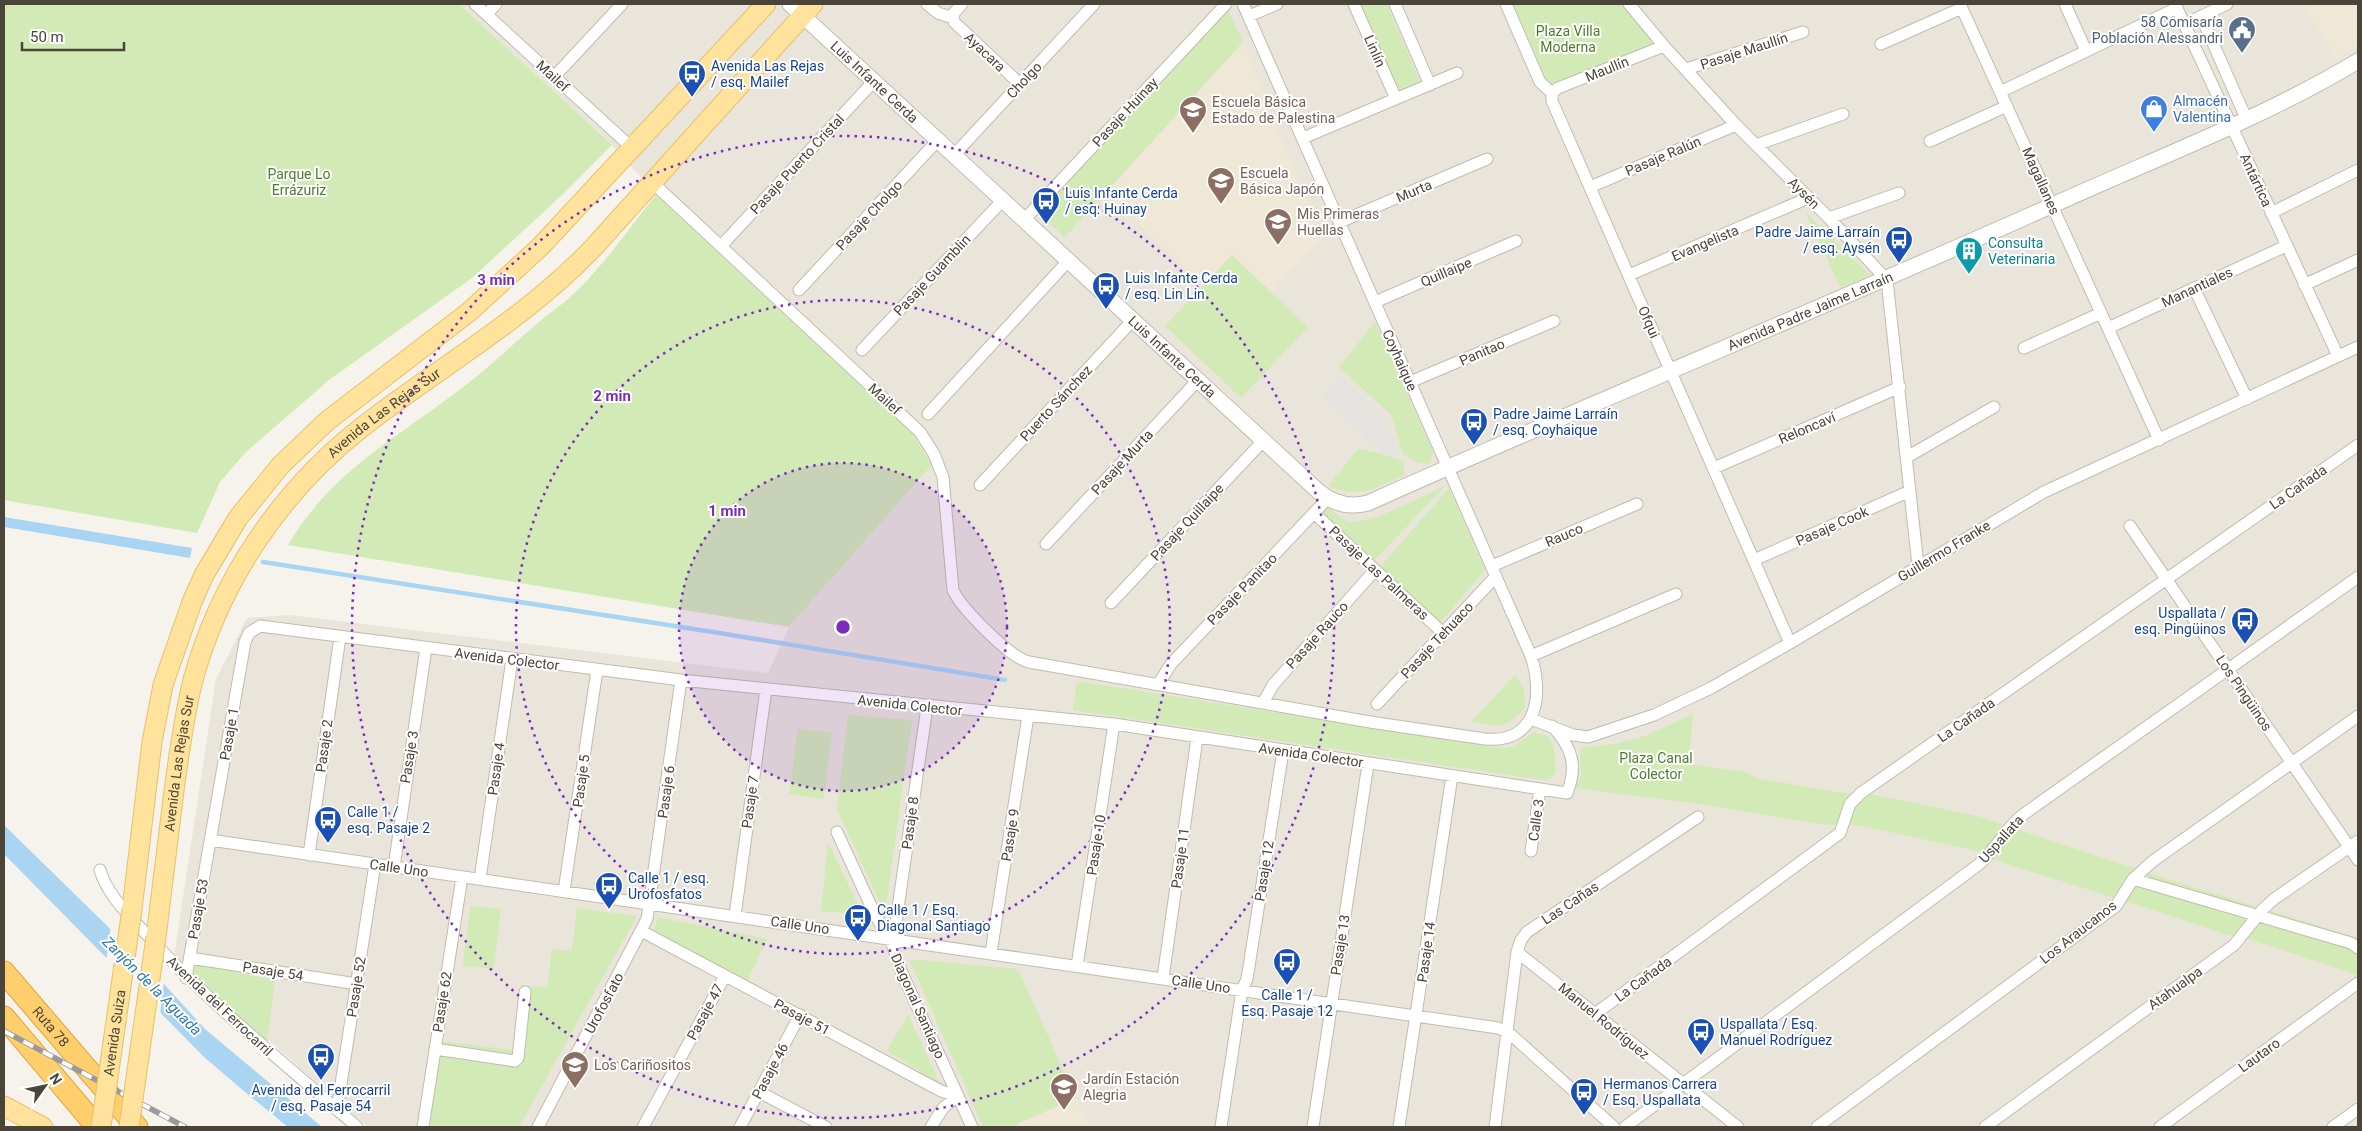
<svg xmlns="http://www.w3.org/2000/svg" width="2362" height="1131" font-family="Roboto,sans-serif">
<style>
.residential{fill:#eae5da}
.education{fill:#efe8d6}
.green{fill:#d2eab5}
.parking{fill:#e5e3e0}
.water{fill:#a9d4f2}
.pier{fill:#f6f3ec}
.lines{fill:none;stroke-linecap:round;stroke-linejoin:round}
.stream{stroke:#a9d4f2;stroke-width:4.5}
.minor-casing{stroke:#c2bbae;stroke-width:13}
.tertiary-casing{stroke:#c2bbae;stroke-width:17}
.primary-casing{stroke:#e6c16a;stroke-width:21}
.motorway-casing{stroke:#e0a43c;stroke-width:23}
.minor{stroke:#fff;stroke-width:11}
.tertiary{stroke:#fff;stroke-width:15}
.primary{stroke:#ffe39c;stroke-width:19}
.motorway{stroke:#ffcf6e;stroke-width:21}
.rail-casing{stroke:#9a9a9a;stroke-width:5.5}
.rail{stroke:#fff;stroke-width:4;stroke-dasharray:11;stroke-linecap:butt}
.primary-bridge-casing{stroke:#e6c16a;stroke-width:21;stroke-linecap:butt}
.primary-bridge{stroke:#ffe39c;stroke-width:19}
.ring{fill:none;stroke:#7b2cbf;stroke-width:2.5;stroke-dasharray:2.5 5}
.labels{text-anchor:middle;stroke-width:4;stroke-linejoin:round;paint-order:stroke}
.service-label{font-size:14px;fill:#4e5e75;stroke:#fff;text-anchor:end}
.park-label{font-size:14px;fill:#4a7f2a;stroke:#fff}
.street-label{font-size:14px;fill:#4b4439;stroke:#fff}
.transit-label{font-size:14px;fill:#164399;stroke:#fff;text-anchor:start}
.shop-label{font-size:14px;fill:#366cbe;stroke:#fff;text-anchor:start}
.education-label{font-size:14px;fill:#785e54;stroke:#fff;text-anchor:start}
.culture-label{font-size:14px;fill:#0d838f;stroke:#fff;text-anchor:start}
.water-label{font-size:15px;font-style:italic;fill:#2e7ab2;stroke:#fff}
.centre{fill:#7b2cbf;stroke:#fff;stroke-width:2.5}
.ring-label{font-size:15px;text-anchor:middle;font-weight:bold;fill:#7b2cbf;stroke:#fff;stroke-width:4;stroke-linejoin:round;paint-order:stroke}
</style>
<rect width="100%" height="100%" fill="#f6f3ec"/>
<path class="residential" d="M459,4H2358V1127H367L174,957L216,679L247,618L289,615L768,673L789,627L932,465L913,434L659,197L612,145Z"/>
<path class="education" d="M2303,4H2358V46L2336,59Z
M1243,42L1282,141L1324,237L1271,292L1232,255L1204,285L1106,193Z
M1076,1098L1089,1127H1018L1016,1124Z"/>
<path class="green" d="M4,4H459L612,145L561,196L472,278L329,380L246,452L220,482L197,533L4,500Z
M1360,4H1387L1421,84L1398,94Z
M1513,4H1623L1655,43L1549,85Z
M1226,6L1243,42L1065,237L1035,211Z
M656,195L913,434L932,465L789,627L288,545C331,472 392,441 458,391C489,368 517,340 547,315C590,287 624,234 656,195Z
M1805,212L1870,275L1841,288Z
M1232,255L1308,327L1241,398L1165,326Z
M1375,322L1433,452L1430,462C1420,467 1412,459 1403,454L1391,415L1339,367Z
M1358,449C1365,449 1399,458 1404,462V475C1373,489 1362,499 1328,486Z
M1446,485L1374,561L1319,513L1326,505C1332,510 1340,519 1348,521C1367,527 1426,494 1446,485Z
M1449,488L1485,570L1439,624L1380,567Z
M1515,675L1524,690L1525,708C1506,730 1498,727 1472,721Z
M1077,681L1501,748L1514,746L1534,732L1548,736L1554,746L1556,773L1548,780L1535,779L1073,710Z
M1693,714L1689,764L1746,772L1756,778L1843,793L1871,794L1981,817L2158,876L2358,938V975L2249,939L2225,934L2128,902L2006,864L1973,850L1857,825H1824L1693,803L1574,788L1581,777L1580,748L1615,744L1645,736Z
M848,715L912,720L885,914L837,809Z
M798,728L832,733L824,799L789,794Z
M828,842L863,915L821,911Z
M470,906L501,909L494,969L463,966Z
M577,908L637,916L519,1127H429L439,1041L513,1050L521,985L547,988L552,949L572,951Z
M658,917L767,939L748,980L652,935Z
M909,959L1018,969L1076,1098L1017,1124L1018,1127H983Z
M191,963L275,980L267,1044L190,975Z
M908,1014L940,1084L887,1051Z"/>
<path class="parking" d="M1341,376L1387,420L1399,455L1381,451L1322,398Z"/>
<path class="water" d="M4,517L192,548L190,558L4,527Z
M4,825L143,961L205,1029L322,1127H288L245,1092L204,1057L4,854Z"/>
<path class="pier" d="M111,926L164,981L160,1015L106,961Z"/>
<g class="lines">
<path class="stream" d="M263,562L713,632L1005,680"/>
<defs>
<path id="minor" d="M475,4L631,147
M927,4L938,13L953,18
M962,4L953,14L954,22L1020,84
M1354,4L1396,99
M1395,4L1430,85
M1506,4L1540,82L1552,93V101L1790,643
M1629,4L1664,46L1736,125L1829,218L1887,280L1918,566
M1960,4L2159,440
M2065,4L2086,51
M2175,4L2338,356
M487,14L496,4
M1249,16L1277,4
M2201,16L2246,118
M2185,24L2227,4
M1881,44L1962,8
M1686,69L1803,32
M554,77L622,4
M2000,92L2177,8
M1552,93L1558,88L1664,46
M1303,138L1457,73
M1930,141L2007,106
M1756,145L1843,114
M954,155L1094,4
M652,182L920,432L934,454L943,477L953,590C961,608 1010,658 1029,662L1370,722L1485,739C1537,744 1544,695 1531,656L1243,4
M1590,187L1736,125
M2271,213L2358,170
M1829,218L1899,193
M1024,220L1226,4
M1340,222L1487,159
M721,246L874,81
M1629,275L1808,198
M2304,285L2358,260
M2194,288L2247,399
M799,290L938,140
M1375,302L1516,241
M2108,328L2286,246
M2024,348L2101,313
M862,350L1003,200
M1410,382L1554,321
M928,414L1068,261
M1907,457L1994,407
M1714,468L1900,387
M980,485L1133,320
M1314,513L1443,633
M2130,526L2358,860
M1046,544L1198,380
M1754,560L1910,491
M1492,566L1637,504
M1111,603L1263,441
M1531,656L1676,594
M1159,683L1171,664L1328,498
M1263,703L1273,685L1375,570
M1377,704L1496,576
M1531,719L1573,735L1588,737L1654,715L1711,688L1790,643L2044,492L2358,347
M837,832L876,917L890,938L902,973L972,1127
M210,840L1498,1028L1508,1032L1614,1127
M1531,851L1540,789
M309,855L340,637
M394,867L426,648
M100,870C108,897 131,917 149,937C213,1007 287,1065 357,1127
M480,879L512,659
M2133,879L2351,943L2358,948
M564,891L597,670
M735,916L766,689
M647,934L941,1091L958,1096
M890,938L896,922L927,707
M1517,952L1738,1127
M991,953L1028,716
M190,958L357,984
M1077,966L1114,724
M186,978L245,642L249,633L260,626L681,680L1114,724L1567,793C1578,766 1572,747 1552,726
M1163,978L1197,738
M1595,1014L1840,833L1850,804L1861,793L2358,445
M435,1049L515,1061L518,1058L525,992
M759,1092L826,1127
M337,1110L375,864
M423,1127L462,877
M538,1127L647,919L681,680
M643,1127L725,976
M740,1127L800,1015
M931,1127L943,1108L958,1096
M1221,1127L1242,990L1247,979L1283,751
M1313,1127L1368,764
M1399,1127L1452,776
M1495,1127L1517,952L1521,940L1527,932L1698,817
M1625,1127L1978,865C1996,850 2005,828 2024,814L2358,577
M1817,1127L2116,906L2133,879L2153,861L2358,716
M1985,1127L2234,945L2263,909L2274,899L2358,841
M2160,1127L2358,983
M2333,1127L2358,1109"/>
<g id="tertiary">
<path id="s1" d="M790,4L1318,491C1332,503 1349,508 1368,503C1595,401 1825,307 2053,205C2154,159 2263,118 2358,61"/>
</g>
<g id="primary">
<path d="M132,909L152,742L163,685L192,602L204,575L238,518L280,466L327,421L469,312L540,247L766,4"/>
<path id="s2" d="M156,937C162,888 168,839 174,791C179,753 184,716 193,680C220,581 280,492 361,428C439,367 523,321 593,248L813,4"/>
<path d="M4,1106L43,1127"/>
</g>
<g id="motorway">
<path id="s3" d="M4,972L137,1127"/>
<path d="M4,1017L97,1127"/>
</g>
</defs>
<use href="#minor" class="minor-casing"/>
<use href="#tertiary" class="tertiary-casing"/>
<use href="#primary" class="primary-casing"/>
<use href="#motorway" class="motorway-casing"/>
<use href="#minor" class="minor"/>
<use href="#tertiary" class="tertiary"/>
<use href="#primary" class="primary"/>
<use href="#motorway" class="motorway"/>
<defs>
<path id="rail" d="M4,1031L185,1127"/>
</defs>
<use href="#rail" class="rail-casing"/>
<use href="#rail" class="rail"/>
<defs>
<g id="primary-bridge">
<path id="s4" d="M101,1127L132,909"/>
<path d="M129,1127L156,937"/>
</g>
</defs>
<use href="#primary-bridge" class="primary-bridge-casing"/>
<use href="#primary-bridge" class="primary-bridge"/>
</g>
<circle cx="843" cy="627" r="164" fill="#7b2cbf" fill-opacity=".12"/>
<g class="ring">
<circle cx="843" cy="627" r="164"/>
<circle cx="843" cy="627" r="327"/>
<circle cx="843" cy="627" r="491"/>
</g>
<defs>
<symbol id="civic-pin" viewBox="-11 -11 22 30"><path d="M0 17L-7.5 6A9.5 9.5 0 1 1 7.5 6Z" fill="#5c6f8a" stroke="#fff"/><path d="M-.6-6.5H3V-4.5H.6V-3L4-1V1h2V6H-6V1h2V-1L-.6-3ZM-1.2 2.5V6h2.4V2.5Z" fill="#fff"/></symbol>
<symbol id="bus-pin" viewBox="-11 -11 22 30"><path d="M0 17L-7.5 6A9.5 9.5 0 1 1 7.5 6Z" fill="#1a4fb4" stroke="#fff"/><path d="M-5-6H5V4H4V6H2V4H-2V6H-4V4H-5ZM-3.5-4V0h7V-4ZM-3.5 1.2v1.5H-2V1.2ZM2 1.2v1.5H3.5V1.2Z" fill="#fff"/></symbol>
<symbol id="shop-pin" viewBox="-11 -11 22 30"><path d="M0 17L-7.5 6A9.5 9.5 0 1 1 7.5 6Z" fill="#3f7fe0" stroke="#fff"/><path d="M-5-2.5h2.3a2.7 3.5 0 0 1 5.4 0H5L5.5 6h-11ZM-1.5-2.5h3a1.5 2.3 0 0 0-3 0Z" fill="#fff"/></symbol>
<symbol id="school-pin" viewBox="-11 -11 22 30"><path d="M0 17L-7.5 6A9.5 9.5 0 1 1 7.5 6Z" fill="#8d6e63" stroke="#fff"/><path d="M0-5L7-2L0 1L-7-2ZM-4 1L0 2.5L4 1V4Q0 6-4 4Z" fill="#fff"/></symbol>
<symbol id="building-pin" viewBox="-11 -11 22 30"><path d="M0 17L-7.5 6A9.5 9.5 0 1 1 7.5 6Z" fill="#0f9aa8" stroke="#fff"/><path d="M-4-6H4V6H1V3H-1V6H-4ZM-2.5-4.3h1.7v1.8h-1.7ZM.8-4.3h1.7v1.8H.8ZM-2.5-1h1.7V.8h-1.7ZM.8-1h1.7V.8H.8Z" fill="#fff"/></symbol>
</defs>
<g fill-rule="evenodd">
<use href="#civic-pin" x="2226" y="14" width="32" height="43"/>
<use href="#bus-pin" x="676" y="58" width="32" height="43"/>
<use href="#shop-pin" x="2138" y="93" width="32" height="43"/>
<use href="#school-pin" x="1177" y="94" width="32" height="43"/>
<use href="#school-pin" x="1205" y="165" width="32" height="43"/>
<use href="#bus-pin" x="1030" y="185" width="32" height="43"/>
<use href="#school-pin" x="1262" y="206" width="32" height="43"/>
<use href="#bus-pin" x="1883" y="224" width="32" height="43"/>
<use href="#building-pin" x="1953" y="235" width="32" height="43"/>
<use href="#bus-pin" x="1090" y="270" width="32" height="43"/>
<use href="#bus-pin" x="1458" y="406" width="32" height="43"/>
<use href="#bus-pin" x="2229" y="605" width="32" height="43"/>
<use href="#bus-pin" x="312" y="804" width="32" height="43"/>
<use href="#bus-pin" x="593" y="870" width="32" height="43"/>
<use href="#bus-pin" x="842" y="902" width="32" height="43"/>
<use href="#bus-pin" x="1271" y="946" width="32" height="43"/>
<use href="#bus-pin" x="1685" y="1016" width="32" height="43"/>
<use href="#bus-pin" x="305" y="1041" width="32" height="43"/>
<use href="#school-pin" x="559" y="1049" width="32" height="43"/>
<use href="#school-pin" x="1048" y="1071" width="32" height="43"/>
<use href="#bus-pin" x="1568" y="1076" width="32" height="43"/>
</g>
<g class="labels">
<g class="service-label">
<text x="2223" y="27">58 Comisaría<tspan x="2223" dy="16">Población Alessandri</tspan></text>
</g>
<g class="park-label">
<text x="1568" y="36">Plaza Villa<tspan x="1568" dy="16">Moderna</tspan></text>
<text x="299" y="179">Parque Lo<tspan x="299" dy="16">Errázuriz</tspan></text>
<text x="1656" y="763">Plaza Canal<tspan x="1656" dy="16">Colector</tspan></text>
</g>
<g class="street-label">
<text transform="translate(1375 51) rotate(66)" y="5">Linlín</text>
<text transform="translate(1744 51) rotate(-18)" y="5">Pasaje Maullín</text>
<text transform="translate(985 52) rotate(43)" y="5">Ayacara</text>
<text transform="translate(1607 69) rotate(-22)" y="5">Maullín</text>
<text transform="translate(553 76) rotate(43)" y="5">Mailef</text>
<text transform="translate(1024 80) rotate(-47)" y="5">Cholgo</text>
<text dy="5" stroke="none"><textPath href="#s1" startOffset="115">Luis Infante Cerda</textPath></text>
<text transform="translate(1125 112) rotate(-47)" y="5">Pasaje Huinay</text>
<text transform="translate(1663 156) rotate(-23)" y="5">Pasaje Ralún</text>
<text transform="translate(797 164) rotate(-47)" y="5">Pasaje Puerto Cristal</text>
<text transform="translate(2256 180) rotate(65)" y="5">Antártica</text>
<text transform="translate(2041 181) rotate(66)" y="5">Magallanes</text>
<text transform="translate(1414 191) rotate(-23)" y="5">Murta</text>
<text transform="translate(1804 193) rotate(45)" y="5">Aysén</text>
<text transform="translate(869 215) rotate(-47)" y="5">Pasaje Cholgo</text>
<text transform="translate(1705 243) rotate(-23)" y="5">Evangelista</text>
<text transform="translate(1446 272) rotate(-23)" y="5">Quillaipe</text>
<text transform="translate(932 275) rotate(-47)" y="5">Pasaje Guamblin</text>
<text transform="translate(2197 287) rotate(-25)" y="5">Manantiales</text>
<text dy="5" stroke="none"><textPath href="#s1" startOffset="1254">Avenida Padre Jaime Larraín</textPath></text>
<text transform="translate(1649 322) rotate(66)" y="5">Ofqui</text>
<text transform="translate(1482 352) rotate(-23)" y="5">Panitao</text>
<text dy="5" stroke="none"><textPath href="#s1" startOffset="520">Luis Infante Cerda</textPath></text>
<text transform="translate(1400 360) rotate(66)" y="5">Coyhaique</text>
<text transform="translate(885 399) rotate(43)" y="5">Mailef</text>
<text transform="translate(1056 403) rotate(-47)" y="5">Puerto Sánchez</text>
<text dy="5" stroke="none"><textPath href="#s2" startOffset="595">Avenida Las Rejas Sur</textPath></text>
<text transform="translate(1807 428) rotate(-23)" y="5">Reloncaví</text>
<text transform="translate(1122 462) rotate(-47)" y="5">Pasaje Murta</text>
<text transform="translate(2298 487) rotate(-35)" y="5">La Cañada</text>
<text transform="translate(1187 522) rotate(-47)" y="5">Pasaje Quillaipe</text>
<text transform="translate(1832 526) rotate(-24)" y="5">Pasaje Cook</text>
<text transform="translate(1564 535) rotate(-23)" y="5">Rauco</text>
<text transform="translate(1944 551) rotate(-31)" y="5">Guillermo Franke</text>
<text transform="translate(1379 573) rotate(43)" y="5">Pasaje Las Palmeras</text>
<text transform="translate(1242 589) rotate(-46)" y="5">Pasaje Panitao</text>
<text transform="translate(1317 635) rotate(-48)" y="5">Pasaje Rauco</text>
<text transform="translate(1437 640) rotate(-47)" y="5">Pasaje Tehuaco</text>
<text transform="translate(507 659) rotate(7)" y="5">Avenida Colector</text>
<text transform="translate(2244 693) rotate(56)" y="5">Los Pingüinos</text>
<text transform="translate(910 705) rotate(6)" y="5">Avenida Colector</text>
<text transform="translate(1966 720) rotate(-35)" y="5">La Cañada</text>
<text transform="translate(229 734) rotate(-80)" y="5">Pasaje 1</text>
<text transform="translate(324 746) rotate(-82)" y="5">Pasaje 2</text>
<text transform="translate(1311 755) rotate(8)" y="5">Avenida Colector</text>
<text transform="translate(409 757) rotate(-81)" y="5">Pasaje 3</text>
<text dy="5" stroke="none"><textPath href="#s2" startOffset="175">Avenida Las Rejas Sur</textPath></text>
<text transform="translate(496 769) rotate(-82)" y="5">Pasaje 4</text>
<text transform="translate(581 781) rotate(-82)" y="5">Pasaje 5</text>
<text transform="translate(666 792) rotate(-82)" y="5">Pasaje 6</text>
<text transform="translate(750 802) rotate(-82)" y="5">Pasaje 7</text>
<text transform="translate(1536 820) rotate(-82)" y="5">Calle 3</text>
<text transform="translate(910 823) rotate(-82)" y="5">Pasaje 8</text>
<text transform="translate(1010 835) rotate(-81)" y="5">Pasaje 9</text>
<text transform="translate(2001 839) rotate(-48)" y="5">Uspallata</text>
<text transform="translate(1096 845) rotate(-81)" y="5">Pasaje 10</text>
<text transform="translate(1180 858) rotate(-82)" y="5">Pasaje 11</text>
<text transform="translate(399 868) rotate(8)" y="5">Calle Uno</text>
<text transform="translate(1264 871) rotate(-81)" y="5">Pasaje 12</text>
<text transform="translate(1570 903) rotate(-34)" y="5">Las Cañas</text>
<text transform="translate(198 909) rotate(-80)" y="5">Pasaje 53</text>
<text transform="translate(800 925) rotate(8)" y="5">Calle Uno</text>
<text transform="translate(2078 932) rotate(-38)" y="5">Los Araucanos</text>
<text transform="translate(1340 945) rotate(-81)" y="5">Pasaje 13</text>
<text transform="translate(1426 952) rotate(-82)" y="5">Pasaje 14</text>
<text transform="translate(273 971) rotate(9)" y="5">Pasaje 54</text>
<text transform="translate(1643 979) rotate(-36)" y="5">La Cañada</text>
<text transform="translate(1201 984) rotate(8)" y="5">Calle Uno</text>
<text transform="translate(356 987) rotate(-81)" y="5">Pasaje 52</text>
<text transform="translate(2175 988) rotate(-36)" y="5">Atahualpa</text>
<text transform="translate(442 1002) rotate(-81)" y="5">Pasaje 62</text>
<text transform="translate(604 1003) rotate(-62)" y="5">Urofosfato</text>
<text transform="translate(220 1006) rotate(43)" y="5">Avenida del Ferrocarril</text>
<text transform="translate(918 1006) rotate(66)" y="5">Diagonal Santiago</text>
<text transform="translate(705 1012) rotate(-62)" y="5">Pasaje 47</text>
<text transform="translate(802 1017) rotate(28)" y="5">Pasaje 51</text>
<text transform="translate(1604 1021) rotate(39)" y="5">Manuel Rodríguez</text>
<text dy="5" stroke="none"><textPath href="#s3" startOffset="72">Ruta 78</textPath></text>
<text dy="5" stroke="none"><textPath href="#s4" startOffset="95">Avenida Suiza</textPath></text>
<text transform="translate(2259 1055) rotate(-36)" y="5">Lautaro</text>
<text transform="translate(770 1071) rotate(-62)" y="5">Pasaje 46</text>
</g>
<g class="transit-label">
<text x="711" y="71">Avenida Las Rejas<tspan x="711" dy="16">/ esq. Mailef</tspan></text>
<text x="1065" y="198">Luis Infante Cerda<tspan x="1065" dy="16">/ esq. Huinay</tspan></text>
<text x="1880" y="237" text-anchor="end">Padre Jaime Larraín<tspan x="1880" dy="16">/ esq. Aysén</tspan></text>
<text x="1125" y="283">Luis Infante Cerda<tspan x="1125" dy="16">/ esq. Lin Lin</tspan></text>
<text x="1493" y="419">Padre Jaime Larraín<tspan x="1493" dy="16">/ esq. Coyhaique</tspan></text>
<text x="2226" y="618" text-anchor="end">Uspallata /<tspan x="2226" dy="16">esq. Pingüinos</tspan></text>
<text x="347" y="817">Calle 1 /<tspan x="347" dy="16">esq. Pasaje 2</tspan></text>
<text x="628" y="883">Calle 1 / esq.<tspan x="628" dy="16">Urofosfatos</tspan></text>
<text x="877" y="915">Calle 1 / Esq.<tspan x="877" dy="16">Diagonal Santiago</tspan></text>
<text x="1287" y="1000" text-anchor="middle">Calle 1 /<tspan x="1287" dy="16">Esq. Pasaje 12</tspan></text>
<text x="1720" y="1029">Uspallata / Esq.<tspan x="1720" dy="16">Manuel Rodríguez</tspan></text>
<text x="1603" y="1089">Hermanos Carrera<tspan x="1603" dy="16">/ Esq. Uspallata</tspan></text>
<text x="321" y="1095" text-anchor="middle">Avenida del Ferrocarril<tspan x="321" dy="16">/ esq. Pasaje 54</tspan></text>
</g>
<g class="shop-label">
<text x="2173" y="106">Almacén<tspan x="2173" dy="16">Valentina</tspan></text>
</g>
<g class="education-label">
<text x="1212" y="107">Escuela Básica<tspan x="1212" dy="16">Estado de Palestina</tspan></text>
<text x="1240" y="178">Escuela<tspan x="1240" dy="16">Básica Japón</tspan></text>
<text x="1297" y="219">Mis Primeras<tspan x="1297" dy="16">Huellas</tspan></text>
<text x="594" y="1070">Los Cariñositos</text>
<text x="1083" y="1084">Jardín Estación<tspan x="1083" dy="16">Alegria</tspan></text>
</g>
<g class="culture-label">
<text x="1988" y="248">Consulta<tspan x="1988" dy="16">Veterinaria</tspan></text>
</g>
<g class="water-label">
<text transform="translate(152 986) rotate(45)" y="5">Zanjón de la Aguada</text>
</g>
</g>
<circle cx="843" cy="627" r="8" class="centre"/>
<g class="ring-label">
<text x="496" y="285">3 min</text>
<text x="612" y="401">2 min</text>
<text x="727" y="516">1 min</text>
</g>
<rect width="2362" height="1131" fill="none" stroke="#4b4439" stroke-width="10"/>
<g transform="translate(45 1086) rotate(57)" stroke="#ffffff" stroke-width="4" paint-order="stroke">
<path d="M0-4L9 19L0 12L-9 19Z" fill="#4b4439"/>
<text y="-8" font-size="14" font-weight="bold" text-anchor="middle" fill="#4b4439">N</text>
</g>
<path d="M22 42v8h102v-8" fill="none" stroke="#4b4439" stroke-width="2.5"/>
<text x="30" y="42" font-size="15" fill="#4b4439" stroke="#ffffff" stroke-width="4" paint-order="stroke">50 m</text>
</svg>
